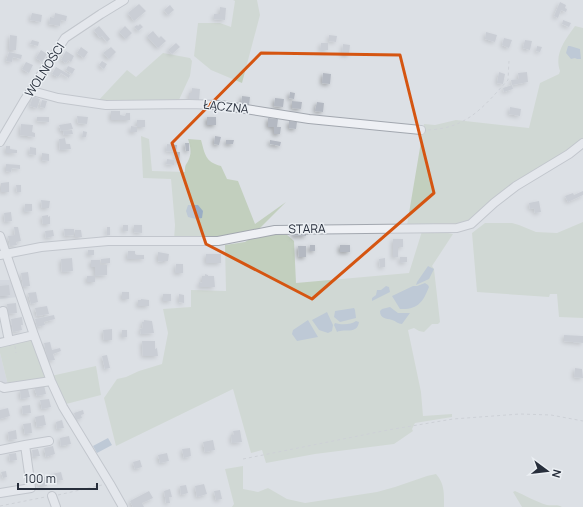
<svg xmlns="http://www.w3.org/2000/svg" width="583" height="507" font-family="Manrope,sans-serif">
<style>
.built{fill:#cacfd7}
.green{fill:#c2cfbe}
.water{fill:#99adc4}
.building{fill:#b4b9c2;filter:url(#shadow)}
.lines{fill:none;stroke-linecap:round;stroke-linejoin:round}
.minor-casing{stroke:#a2a7af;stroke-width:10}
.path{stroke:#babec4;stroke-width:1;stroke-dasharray:3 3;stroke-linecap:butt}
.minor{stroke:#eef0f4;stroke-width:8}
.marked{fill:none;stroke:#d55511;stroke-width:3;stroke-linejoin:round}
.labels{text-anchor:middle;stroke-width:3;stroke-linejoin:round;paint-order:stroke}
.street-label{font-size:12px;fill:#272e3b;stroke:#ebeff3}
</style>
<defs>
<filter id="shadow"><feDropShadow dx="-2" dy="2" stdDeviation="2" flood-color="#0004"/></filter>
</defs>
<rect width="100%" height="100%" fill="#dce0e5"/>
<path class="built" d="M0,280H12L18,297L0,299Z
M0,353L8,385L0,383Z"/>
<path class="green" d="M233,0H257L260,15L242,83L211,70L194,56L198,23H220L231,27L235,1Z
M575,26L583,28V141L567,152L537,168L518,181L470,221L458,225H407L424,124L435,125L456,120L529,128L540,83L559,74L560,71C554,54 565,40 575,26Z
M163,53L190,58L192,61L190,76L178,102H97L127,70L136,77Z
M141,136L149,139L152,171L185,172C185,163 186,166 189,159C192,152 190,145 188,139L201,140C205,154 205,162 221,166L227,179L238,181L255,224L286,202L258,230L233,237L174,240L175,225L171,179L143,178Z
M583,222V318L559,317L557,294H550L549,297L477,292L472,233L485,223H512L519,225L536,232L557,233Z
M423,228L453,234L432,266L434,269L440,322L438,324H432L424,332L419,331L414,328L408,330L421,392L423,416L452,414V417L415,423L412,429L413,431L394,444L315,454L266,463L262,450L251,453L233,389L116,446L104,398L117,379L126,377L139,371L162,364L168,333L163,309L191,307V290L226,291L225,245L245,242L251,238L267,234H286L294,241L296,283L409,273Z
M33,340L46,377L8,385L0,353V345Z
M96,366L101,395L66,404L51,376Z
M243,466V489L258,492L268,488L287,499L305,503L377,492L395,487L427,476L436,474C445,484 444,494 444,507H232L234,504L225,469Z
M515,491C525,495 536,502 547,505C553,506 557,504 562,507H522L513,492Z"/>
<path class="water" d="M568,46H570L580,49L581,59H577L575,58L571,59L566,53Z
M188,205H198L203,211L202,218L196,219L188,217L186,211Z
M428,266L434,269L429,279L416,285L417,282Z
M425,283L428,285L429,287C423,302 418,310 400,309L392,296L413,286H417Z
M386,286L389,287L390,292L372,301V298L376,295L377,290H381Z
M390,307L398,313H410L402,324C398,324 396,321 392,320C386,318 380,319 380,311L382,309Z
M354,308L355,310L356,318L340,322L334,317L335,311Z
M327,312L333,325L332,331L328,333L319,330L312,320Z
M308,320L318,337L297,341L292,334L293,330Z
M356,321L359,322C357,335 345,328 337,332L334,325L335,323C341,325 351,325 356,321Z
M108,438L112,445L97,453L93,446Z"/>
<path class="building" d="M560,2L566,5L565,8L567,9L566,12L561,10L558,18L554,16Z
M139,4L146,11L134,21L128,13Z
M170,5L174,10L168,15L164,10Z
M220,7L226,8L225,20L214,19V14H220Z
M32,13L42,15L41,22L30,20Z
M55,13L67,16L66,21L61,20L60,26L49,24L50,17L54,18Z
M563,20L571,23L569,27L562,24Z
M140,24L143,27L138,31L134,27L137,25L138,26Z
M99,26L110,39L107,42L102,36L100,38L94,30Z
M125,26L132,33L126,39L119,32Z
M153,31L159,38L161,36L166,41L158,48L147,36Z
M486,32L497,35L495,42L485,39Z
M10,35L17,36L16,50H9Z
M329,35L337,36L336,42L329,41Z
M504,38L512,40L509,48L502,45Z
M32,40L39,42L38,46L30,44Z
M525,40L532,41L530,50L523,48Z
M176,43L180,47L172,54L168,50Z
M321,43H328V50H320Z
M343,44L350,45L349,54L342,53Z
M537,46L542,47L540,52L536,51Z
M81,47L88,52L84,58L77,53Z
M111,47L116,52L109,59L103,53Z
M41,50L47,54L42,62L36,58Z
M66,51L74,56L71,62L68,60L66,63L61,60Z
M9,52L22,55L21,59L13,57L12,62L6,61Z
M102,61L107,64L104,69L99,65Z
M26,62L33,65L29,73L22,69Z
M68,66L75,69L72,74L66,70Z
M56,67L70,75L69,78L61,73L58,77L52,74Z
M499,72L505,74L503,84L497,83Z
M527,72L528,82L512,85L511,80L519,79L518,73Z
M323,73L331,74L330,84L322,83Z
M512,85L513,89L504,92L503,88Z
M192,88L200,89L199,100L189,99V93H192Z
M290,92L295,93L294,99L289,98Z
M33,96L40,99L37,108L30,106Z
M242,96L250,97L249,105L241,104Z
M275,98L284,99L283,107L274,106Z
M42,100L47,101L45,108L40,107Z
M292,101L302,102L301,109L292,108Z
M317,102L324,103L323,112L315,111Z
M510,107L521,109L520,116L509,114Z
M111,111H120V115L125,116L126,113H130V120H111Z
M77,116L88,117L87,124L78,123Z
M37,117H49V122L37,121Z
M207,117H216V125H207Z
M268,118L278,119L277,127H281L280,134H274V127H268Z
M137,120H145V127H137Z
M289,121L297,122L296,129L289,128Z
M71,123L73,129L61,131L59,125Z
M21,124L33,125L32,132L35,133V137L20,135Z
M131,126L137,127V132H130Z
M72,130L73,134L64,135L63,131Z
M83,131L87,132L86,137H82Z
M215,136L221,137L219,145L214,144Z
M65,138L66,144H70L71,149L60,150L59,139Z
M226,140H234L233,144H226Z
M270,140L281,142L280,146L270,144Z
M185,143H189V151H186Z
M167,144L177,145L176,152L166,151Z
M6,146H10V149L17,150V153H6Z
M30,147L36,148V155L29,154Z
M176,152H180L179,163H176Z
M42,153L49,154V161L42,160Z
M167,159L174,160V165L166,164Z
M6,164L20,165V169L12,168L11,172L6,171Z
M9,182V192H1V183Z
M16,185H21V192H17Z
M583,191V195L568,202L565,196L573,193L574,195Z
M41,200L50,201L49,208H42Z
M539,201L541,212L535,213L534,208L530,209L529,203Z
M25,204H32V211L24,212Z
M11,212L12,221L5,222L4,213Z
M48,215V217L50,216V224H43L42,216Z
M123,225H128V231H123Z
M134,225H142V233L134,232Z
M14,227H18L21,241L16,242L17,245L10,246L8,236L15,235Z
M107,227H110V235H107Z
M64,229H74V235L65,236Z
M53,230L54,236L46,238L45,231Z
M75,230H81L82,237H75Z
M306,230V236H293V231Z
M393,239H403V247H398V257H393Z
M310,245H315V251H310Z
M340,245H350V252H340Z
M298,246H306V257H299Z
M88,250H94V255H88Z
M128,251H135V254L137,255H144V259H127Z
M158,252L169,254L168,261H163V262L158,261Z
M206,254H221V263H206Z
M400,257H407V262L400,263Z
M72,258L73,271L62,272L61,259Z
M110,258V263H101V259Z
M385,258V267H380L379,259Z
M91,260H100V265H107V275L95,276V267H91Z
M176,264H183V273H175Z
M28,272L30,286L23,287L21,273Z
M205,274L208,275V276H214L215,287H199V282L202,283V276H205Z
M87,276H95V282H87Z
M9,285L10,295L0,296V286Z
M36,292L38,302L31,304L28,293Z
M122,292H129V299H122Z
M163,294H171V301H163Z
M179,294L184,295V303L179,302Z
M141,299L149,300V306H138V300H141Z
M16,303L17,313L8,314L7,304Z
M47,306L49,314L37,316L35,308Z
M54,315L55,319L44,322L45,325L37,327L35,319Z
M22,317L23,325H21L22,330L13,332L11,319Z
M144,320L152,321L154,333L141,334L140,329L143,328L142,322H144Z
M112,329V340H104L103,330Z
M122,330H127V337H122Z
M564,335L583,336V343L564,341Z
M142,341H155V349L157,348L158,356H143Z
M50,342L52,350L60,348L61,351L53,354L55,360L48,361L44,343Z
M107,355L110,368L105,369L102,356Z
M575,368L582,369L583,378L574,377Z
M44,385L46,394L37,396L34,387Z
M28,389L30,397L21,399L20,390Z
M49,399L51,407L42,409L40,400Z
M30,405L31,413L23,414L22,406Z
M8,408L10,416L0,419V410Z
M83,410L84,414L81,415L82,418L76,420L74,413Z
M44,415L46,425L37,427L35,417Z
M62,420L64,428L57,429L56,422Z
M31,423L32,433L25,434L23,424Z
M16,430L17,439L9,440L8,432Z
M240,430L242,442L232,443L231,435H234L233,431Z
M69,436L71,444L61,446L60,438Z
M213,440L215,450L205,452L203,442Z
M53,446L55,454L46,457L44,448Z
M190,448L191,456L184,458L182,449Z
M38,449L40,456L33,457L32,450Z
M16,453L17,460L10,461L9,454Z
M167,453L169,461L160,463L158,455Z
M140,460L142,467L135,469L133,462Z
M6,471L7,477L3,478L1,472Z
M61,472L63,480L53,481L52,474Z
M45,477L47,486H39L37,478Z
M204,484L207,494L197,497L195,486Z
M186,485L188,493L181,495L180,486Z
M170,489L172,497H169L170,503H166L164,491Z
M220,490L222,499L216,500L214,491Z
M149,491L153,498L142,503L144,507H133L130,501Z"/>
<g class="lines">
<defs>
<path id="minor" d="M32,91L58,98L106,105L189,104L220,105L309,119L421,130
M0,142L24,101L65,38L101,14L124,0
M0,236L34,335L51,381L63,407L110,484L123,507
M0,255L41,247L108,241H218L275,230L457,228L471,224L494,203L516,186L569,154L583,143
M3,311L9,341
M0,343L34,335
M0,386L4,388L51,381
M0,450L25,445
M0,493L31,488L25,445L49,441
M52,496L56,507"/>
</defs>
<use href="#minor" class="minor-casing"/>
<path class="path" d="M428,130C468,128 483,107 508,80L509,61
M15,346L16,353
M243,459L388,430L453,419L520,414L551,415L583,421
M58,495L102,485
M0,506L45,497"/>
<use href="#minor" class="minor"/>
</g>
<path d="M0 0H583V507H0ZM261,53L400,55L434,193L312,299L206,244L172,143Z" fill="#dce0e5" fill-opacity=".55" fill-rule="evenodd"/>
<path class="marked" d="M261,53L400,55L434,193L312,299L206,244L172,143Z"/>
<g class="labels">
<g class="street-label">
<text transform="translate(45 70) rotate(-57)" y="4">WOLNOŚCI</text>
<text transform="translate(226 107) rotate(6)" y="4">ŁĄCZNA</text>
<text transform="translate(307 229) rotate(-1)" y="4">STARA</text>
</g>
</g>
<g transform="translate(547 471) rotate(105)" stroke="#ebeff3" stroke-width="3" paint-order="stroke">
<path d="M0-3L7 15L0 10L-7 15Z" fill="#272e3b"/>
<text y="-6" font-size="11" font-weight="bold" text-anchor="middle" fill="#272e3b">N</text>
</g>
<path d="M18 483v6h79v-6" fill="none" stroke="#272e3b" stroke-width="2"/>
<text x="24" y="483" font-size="12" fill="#272e3b" stroke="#ebeff3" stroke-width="3" paint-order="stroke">100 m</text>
</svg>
